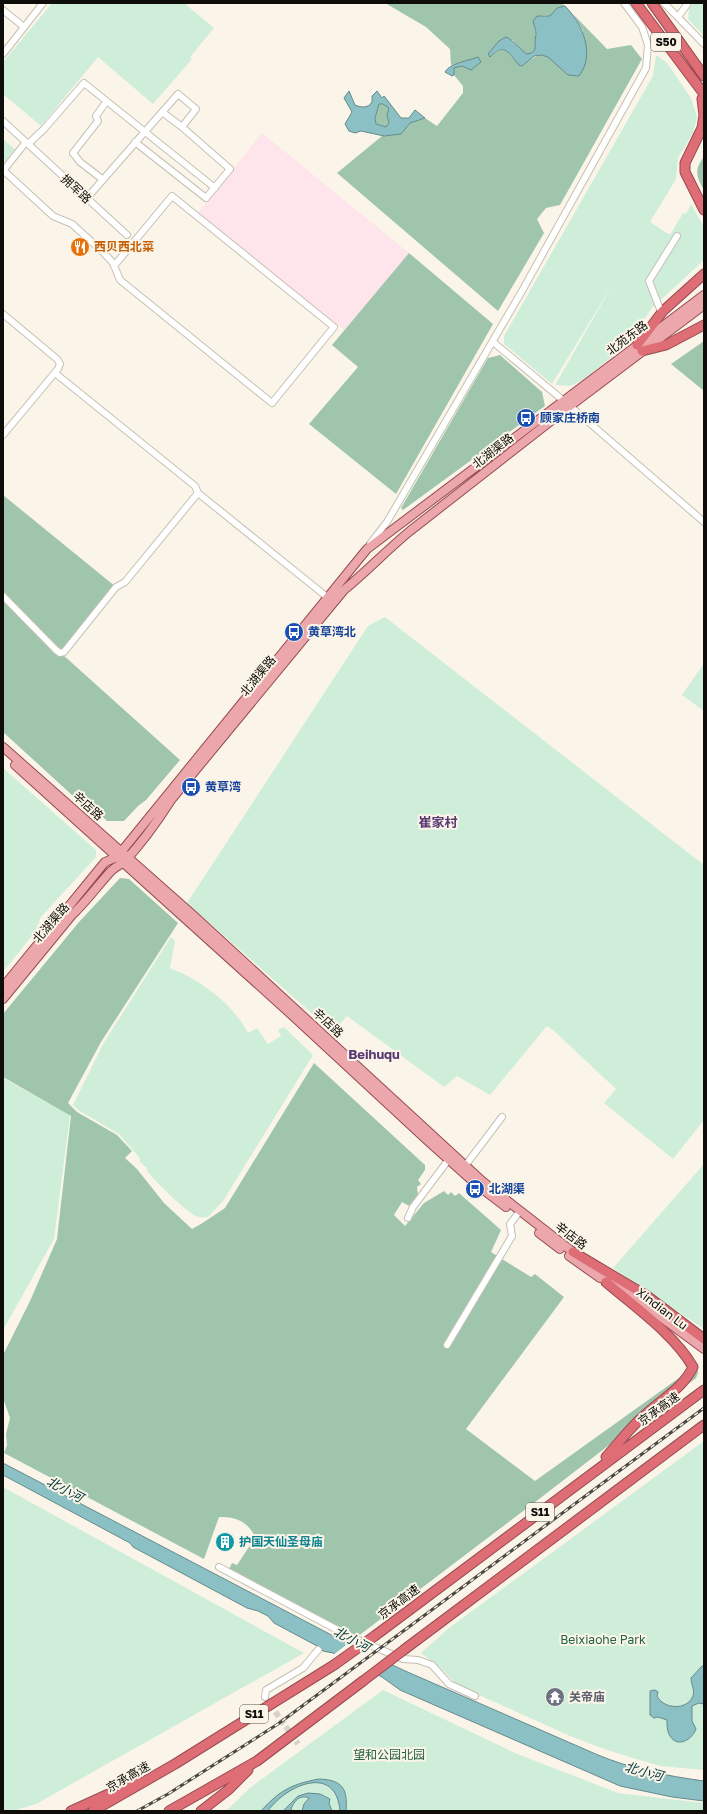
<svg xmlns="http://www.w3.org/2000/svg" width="707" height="1814" font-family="'Golos Text','Noto Sans SC',sans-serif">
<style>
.commercial{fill:#fee4eb}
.green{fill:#ceeed9}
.forest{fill:#9fc6ad}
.water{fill:#8bc0c4;stroke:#668a8c;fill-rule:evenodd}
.pier{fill:#fbf5e9}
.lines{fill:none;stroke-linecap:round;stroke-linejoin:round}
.minor-tunnel{stroke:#d8d2c7;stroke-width:6;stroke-dasharray:6 3;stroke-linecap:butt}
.minor-casing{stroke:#c6c0b4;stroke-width:8}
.major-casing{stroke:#964b4f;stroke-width:10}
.highway-casing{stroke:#964b4f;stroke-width:11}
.minor{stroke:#fff;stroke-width:6}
.major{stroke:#eca7ac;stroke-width:8}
.highway{stroke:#df6d75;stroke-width:9}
.rail-casing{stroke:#4b4842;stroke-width:3}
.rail{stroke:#fbf5e9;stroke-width:1.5;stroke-dasharray:4.5;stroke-linecap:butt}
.highway-bridge-casing{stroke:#964b4f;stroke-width:11;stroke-linecap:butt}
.highway-bridge{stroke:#df6d75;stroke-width:9}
.labels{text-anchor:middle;stroke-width:4;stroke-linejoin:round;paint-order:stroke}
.shield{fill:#fbf5e9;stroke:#56534c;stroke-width:1}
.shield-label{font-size:11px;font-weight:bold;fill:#0f0d09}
.street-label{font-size:12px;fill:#0f0d09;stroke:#fbf5e9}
.food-label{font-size:12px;font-weight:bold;fill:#c56008;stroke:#fbf5e9;text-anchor:start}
.transit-label{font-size:12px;font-weight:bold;fill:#164399;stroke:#fbf5e9;text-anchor:start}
.culture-label{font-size:12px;font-weight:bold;fill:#0d838f;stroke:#fbf5e9;text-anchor:start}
.park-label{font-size:12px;fill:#246341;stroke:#fbf5e9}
.worship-label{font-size:12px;font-weight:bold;fill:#5b616d;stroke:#fbf5e9;text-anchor:start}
.neighbourhood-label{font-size:13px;font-weight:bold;fill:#583872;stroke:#fbf5e9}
.water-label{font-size:13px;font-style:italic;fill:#01373a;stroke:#fbf5e9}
</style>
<rect width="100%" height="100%" fill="#fbf5e9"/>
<path class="commercial" d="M262,133L409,253L344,330L198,213Z"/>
<path class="green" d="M52,3H184L214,28L190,57L192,59L153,104L98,57L41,126L3,94V62Z
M693,3H704V36L688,19L689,9Z
M656,55L667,63L691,98L697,117L693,133L678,158L676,179L650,222L670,235L683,213L686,214L691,204L704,227V260L652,308L627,344L618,352L583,380L570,386L555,385L614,282L552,384L504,344V336L653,76Z
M3,139L15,149L3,164Z
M385,617L704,865V1120L673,1159L604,1103L616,1089L553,1030L547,1026L490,1095L457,1076L444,1087L347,1016L333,1032L187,903L368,626Z
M704,663V711L682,695Z
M3,768L96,850V857L41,917L35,932L3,972Z
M171,937L175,941L170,968C201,980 233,1004 248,1033L257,1028L268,1044L281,1036L278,1030L284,1027L313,1055L223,1201L208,1217C204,1217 199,1218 196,1216C184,1210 156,1182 147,1171V1168L140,1162L139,1157L119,1134L78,1110L73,1105L103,1044Z
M3,1078L70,1115L54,1239L3,1330Z
M704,1164V1329L613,1268Z
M704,1441V1770L660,1766L610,1751L570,1736L457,1685L441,1668L421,1653L449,1628Z
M3,1487L304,1653L36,1804L13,1811H3Z
M383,1690L515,1753L618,1793L704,1803V1811H226L251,1787Z"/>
<path class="forest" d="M385,3H561L565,6L557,8L550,16L543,15L534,25C536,30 536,43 536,49L532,53L527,54L519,48L513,40L499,41L488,54L490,57C510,42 506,55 522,66C545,46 549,57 568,75L583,31L573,14L607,49L631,45L642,59L560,205L546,208L537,219L544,233L498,311L337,173L382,136L401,134L410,123L425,118L437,126L463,93V86L454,75V68L462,66L471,70L481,62L478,57L465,62L451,65L450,49L426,27Z
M379,104H383L389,108L387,115L389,123L386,127L376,124L375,118Z
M704,157V190C696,177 694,169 704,157Z
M409,253L493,324L396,494L309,424L358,367L332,345Z
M704,341V391L671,364Z
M500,355L542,392L545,406L403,510L401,508L488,358Z
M3,495L116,587L62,654L180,760L146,800L138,806L124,821H107L92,807L84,806L3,732Z
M120,878L129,879L178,923L101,1042L68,1103L77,1112L117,1135L132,1151L125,1158L137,1169L164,1203L192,1229L201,1224L225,1208L314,1063L425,1165V1170L418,1180L421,1184L417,1187L418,1195L409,1206L402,1202L394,1215L405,1226L424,1203L444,1191L448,1195L451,1192L455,1196L459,1193L501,1230L491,1252L531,1277L535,1274L564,1297L466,1429L535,1481L697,1365L698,1373L696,1378L543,1496L357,1637L229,1569L232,1563L237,1565L251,1544L254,1535C247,1521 234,1516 219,1517L204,1559L4,1453L7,1445L6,1434L10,1418L3,1398V1355L30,1301L57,1239L71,1116L3,1077V1014L79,922Z"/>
<path class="water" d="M565,6C582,23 596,54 579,76L568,75L548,57L542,55L534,56L522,66L519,65C508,53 506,42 490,57L488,54L499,41L506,37C515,41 519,49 527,54C537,53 535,47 535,40C535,40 536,34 536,34C536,29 534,26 533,21L537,16H550L557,8Z
M478,57L481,62L471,70L462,66L454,68V75L452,76L445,72C450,63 468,61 478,57Z
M349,91L355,105C362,108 368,108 372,102V96L377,91L382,98L384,96L401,118H409L415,110L425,118L410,123L401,134L384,136L361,131L355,133L349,131L345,124L352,112L344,98ZM379,104H383L389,108L387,115L389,123L386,127L376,124L375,118Z
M3,1463L343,1641L403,1670L598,1755C632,1769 667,1776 704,1781V1801L672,1797L620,1786L400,1690L382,1677L333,1653L323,1651L319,1647L274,1623L268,1616L258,1611L247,1608L133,1547L130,1543L3,1475Z
M702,1666H704V1704L699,1703L692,1706V1721L696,1729C691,1742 675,1748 669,1734C667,1730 667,1725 667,1720L658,1717L654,1718L650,1715V1691L655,1690L658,1692L657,1696C663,1709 687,1711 693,1696C695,1690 691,1684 691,1678Z
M319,1779C342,1780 348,1788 346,1811H340C336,1763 286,1785 268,1811H261C280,1790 292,1784 319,1779Z
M308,1793L320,1794L330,1799L329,1803L332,1811H302L304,1804L309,1798C300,1794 294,1801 291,1809L293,1811H283L298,1796Z"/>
<path class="pier" d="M350,1642L394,1663L377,1676L333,1655Z"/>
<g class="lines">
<path class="minor-tunnel" d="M265,1697L298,1744"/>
<defs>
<path id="minor" d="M664,3L704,44
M3,10L24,27
M678,17L688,3
M3,54L43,3
M3,121L127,235
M135,142L206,198L230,169L182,127L162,112
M28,144L44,129L84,83L215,188
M3,170L53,216L72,224L103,252L113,263L120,280L272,403L334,327L172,196L114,266
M3,171L26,142
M102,179L80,162L73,153L98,121L96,116L106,102
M86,199L178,94L196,109L182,127
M660,309L649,281L677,236
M3,314L57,359L60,364L58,369L3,435
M493,342L570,406L704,522
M55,373L195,486L198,493L327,597
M370,544L387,522L522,291L646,68L648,45L642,27L624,3
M3,596L56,650L60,653L64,652L116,587L125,582L198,493
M465,1166L502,1117
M408,1218L413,1207L449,1159
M447,1345L512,1236L510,1224L517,1215
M219,1567L349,1636L403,1659L418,1660L432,1665L449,1684L475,1696
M265,1697L266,1690L303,1668L318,1650"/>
<path id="major" d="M3,747L193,915L482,1181L578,1256
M15,765L294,1017L428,1141L477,1185L506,1207
M3,987L105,862L117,857L367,549L704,295
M3,999L72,915C87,901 98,885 111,871C115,867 120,865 124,862C142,843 157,822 171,800L344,590C367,571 387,550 410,531L570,406L704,305
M539,1233L560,1249
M569,1256L600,1278
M597,1270L704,1349"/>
<path id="highway" d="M636,3L704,94
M652,3L704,76
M702,99L704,115L702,128L685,163V172L704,210
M637,345L663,311L704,274
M642,351L666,345L704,325
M573,1252L647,1296L704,1339
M606,1282C635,1307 674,1334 693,1367C683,1388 663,1398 646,1414C631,1426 619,1443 606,1457
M376,1635L704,1390
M405,1649L704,1425
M71,1811L137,1781
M93,1811L175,1764L334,1665
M169,1811L257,1761L363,1681
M201,1811L228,1790L248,1770"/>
</defs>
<use href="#minor" class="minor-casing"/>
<use href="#major" class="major-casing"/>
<use href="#highway" class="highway-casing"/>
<use href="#minor" class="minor"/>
<use href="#major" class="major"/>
<use href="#highway" class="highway"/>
<defs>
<path id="rail" d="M137,1811L168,1794L278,1724L704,1408"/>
</defs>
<use href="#rail" class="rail-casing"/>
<use href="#rail" class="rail"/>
<defs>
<path id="highway-bridge" d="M334,1665L376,1635
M363,1681L405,1649"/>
</defs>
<use href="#highway-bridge" class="highway-bridge-casing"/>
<use href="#highway-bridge" class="highway-bridge"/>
</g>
<defs>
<symbol id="restaurant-disc" viewBox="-11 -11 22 22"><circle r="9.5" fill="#e8710a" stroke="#fbf5e9"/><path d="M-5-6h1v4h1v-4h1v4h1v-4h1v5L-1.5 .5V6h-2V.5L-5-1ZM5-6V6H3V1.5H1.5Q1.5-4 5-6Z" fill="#fff"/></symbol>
<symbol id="bus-disc" viewBox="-11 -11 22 22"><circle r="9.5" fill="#1a4fb4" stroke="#fbf5e9"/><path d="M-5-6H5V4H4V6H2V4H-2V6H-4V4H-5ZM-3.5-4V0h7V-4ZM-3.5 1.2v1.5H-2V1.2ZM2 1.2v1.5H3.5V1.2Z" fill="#fff"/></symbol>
<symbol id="building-disc" viewBox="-11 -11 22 22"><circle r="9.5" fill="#0f9aa8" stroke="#fbf5e9"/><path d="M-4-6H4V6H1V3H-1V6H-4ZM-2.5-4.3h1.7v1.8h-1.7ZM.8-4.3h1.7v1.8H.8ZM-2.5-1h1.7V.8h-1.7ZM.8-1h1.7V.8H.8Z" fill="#fff"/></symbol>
<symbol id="temple-disc" viewBox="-11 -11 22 22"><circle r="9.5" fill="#6b7280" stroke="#fbf5e9"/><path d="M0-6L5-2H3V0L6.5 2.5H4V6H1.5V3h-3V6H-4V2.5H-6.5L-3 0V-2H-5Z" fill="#fff"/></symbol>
</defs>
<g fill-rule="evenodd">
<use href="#restaurant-disc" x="69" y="236" width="22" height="22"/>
<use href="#bus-disc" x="515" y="407" width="22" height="22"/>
<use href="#bus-disc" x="283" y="621" width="22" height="22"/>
<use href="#bus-disc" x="180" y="776" width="22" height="22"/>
<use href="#bus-disc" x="464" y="1178" width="22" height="22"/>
<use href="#building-disc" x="214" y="1531" width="22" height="22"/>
<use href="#temple-disc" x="544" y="1686" width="22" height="22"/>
</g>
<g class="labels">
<g class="shield">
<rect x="651" y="33" width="30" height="18" rx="3"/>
<rect x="526" y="1503" width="28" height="18" rx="3"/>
<rect x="240" y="1705" width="28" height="18" rx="3"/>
</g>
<g class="shield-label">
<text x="666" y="46">S50</text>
<text x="540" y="1516">S11</text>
<text x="254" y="1718">S11</text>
</g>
<g class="street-label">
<text transform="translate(76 189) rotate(43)" y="4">拥军路</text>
<text transform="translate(627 338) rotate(-37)" y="4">北苑东路</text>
<text transform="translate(493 451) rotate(-38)" y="4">北湖渠路</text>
<text transform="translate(258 676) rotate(-51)" y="4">北湖渠路</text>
<text transform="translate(88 806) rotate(42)" y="4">辛店路</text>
<text transform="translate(51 923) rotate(-49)" y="4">北湖渠路</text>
<text transform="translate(328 1023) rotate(43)" y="4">辛店路</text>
<text transform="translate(571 1236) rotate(37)" y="4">辛店路</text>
<text transform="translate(662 1309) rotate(37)" y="4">Xindian Lu</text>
<text transform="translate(659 1409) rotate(-36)" y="4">京承高速</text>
<text transform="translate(399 1602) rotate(-37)" y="4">京承高速</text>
<text transform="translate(128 1777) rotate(-30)" y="4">京承高速</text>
</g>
<g class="food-label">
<text x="94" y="251">西贝西北菜</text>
</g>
<g class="transit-label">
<text x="540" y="422">顾家庄桥南</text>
<text x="308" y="636">黄草湾北</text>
<text x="205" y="791">黄草湾</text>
<text x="489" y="1193">北湖渠</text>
</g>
<g class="culture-label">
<text x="239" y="1546">护国天仙圣母庙</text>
</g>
<g class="park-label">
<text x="603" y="1644">Beixiaohe Park</text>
<text x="389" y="1759">望和公园北园</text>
</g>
<g class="worship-label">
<text x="569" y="1701">关帝庙</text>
</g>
<g class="neighbourhood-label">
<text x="438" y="827">崔家村</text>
<text x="374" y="1059">Beihuqu</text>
</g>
<g class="water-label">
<text transform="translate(65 1489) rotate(28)" y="5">北小河</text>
<text transform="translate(352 1639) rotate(28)" y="5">北小河</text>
<text transform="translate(644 1771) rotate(15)" y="5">北小河</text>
</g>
</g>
<rect width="707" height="1814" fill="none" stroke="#0f0d09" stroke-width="8"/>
</svg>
